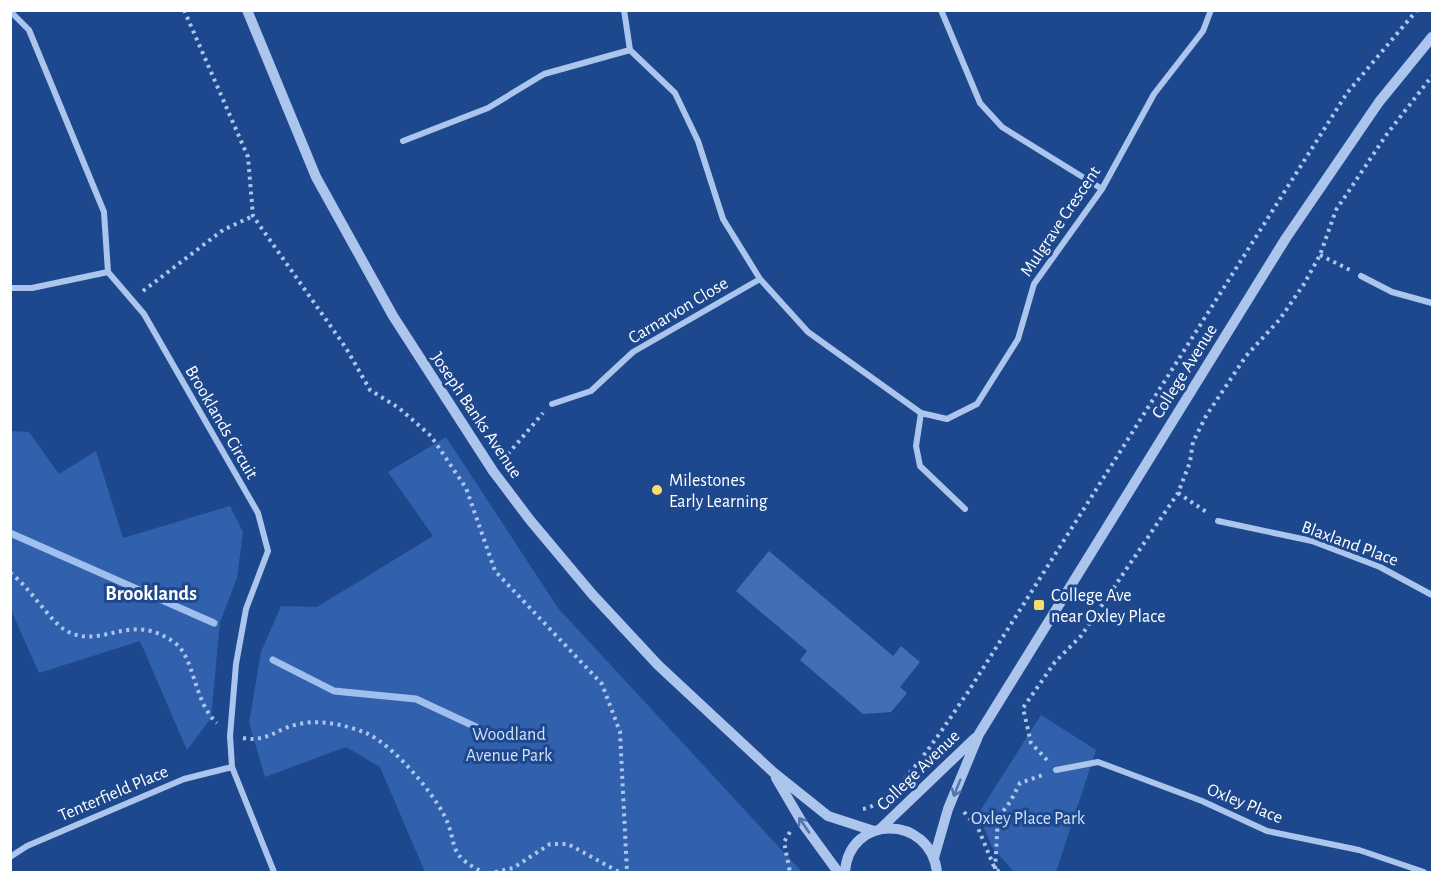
<svg xmlns="http://www.w3.org/2000/svg" width="1443" height="883" font-family="'Alegreya Sans',sans-serif">
<style>
.green{fill:#3160ac}
.lines{fill:none;stroke-linecap:round;stroke-linejoin:round}
.stream{stroke:#9fbfee;stroke-width:7}
.building{fill:#426eb4}
.path{stroke:#acc5ed;stroke-width:4;stroke-dasharray:3 4.5;stroke-linecap:butt}
.minor{stroke:#acc5ed;stroke-width:6}
.tertiary{stroke:#acc5ed;stroke-width:10}
.oneway{stroke:#5074af}
.poi-dot{fill:#fcdb6b;stroke:#1e488e;stroke-width:2}
.labels{text-anchor:middle;stroke-width:6;stroke-linejoin:round;paint-order:stroke}
.street-label{font-size:18px;fill:#fff;stroke:#1e488e}
.poi-label{font-size:18px;fill:#fff;stroke:#1e488e;text-anchor:start}
.park-label{font-size:18px;fill:#d1e1f9;stroke:#1e488e}
.neighbourhood-label{font-size:20px;font-weight:bold;fill:#fff;stroke:#1e488e}
</style>
<rect width="100%" height="100%" fill="#1e488e"/>
<path class="green" d="M10,431L29,432L59,474L96,451L123,538L230,506L243,532L237,578L220,622L211,718L187,750L140,641L39,673L11,610Z
M446,437L558,608L802,872H425L380,767L346,747L265,777L249,723L261,652L281,606L317,607L433,536L388,472Z
M1041,715L1096,750L1056,872H1014L992,847L978,814Z"/>
<g class="lines">
<path class="stream" d="M10,533L214,623
M273,660L334,691L416,699L476,727"/>
</g>
<path class="building" d="M769,551L893,656L901,646L920,662L900,687L907,693L891,712L863,714L800,660L807,651L736,591Z"/>
<g class="lines">
<path class="path" d="M184,10L248,157L253,216L346,348L370,390L399,408L431,436L466,488L495,571L602,684L620,732L627,872
M1320,255L1350,270
M143,291L223,230L253,216
M503,460L543,413
M1178,493L1208,513
M10,573C29,586 49,620 65,630C102,652 129,609 175,643C195,658 194,703 217,723
M243,738C267,743 277,728 299,724C320,719 346,725 366,733C393,745 431,790 444,815C459,844 445,854 483,872
M1047,760L1031,743L1023,708L1055,662L1081,636L1178,493L1190,462L1193,442L1206,416L1246,356L1280,319L1304,284L1320,255L1336,210L1387,134L1432,76
M863,809C897,804 948,720 968,692L1347,93L1417,10
M964,812L978,828L995,869L1000,872
M790,832L784,842L790,872
M995,869L998,818L1010,802L1020,783L1043,775
M495,872L513,868L550,844H568L619,872"/>
<path class="minor" d="M624,10L630,50L675,93L698,141L723,219L760,279L808,332L921,413L947,419L977,404L1018,339L1034,284L1102,189L1154,94L1203,31L1211,10
M941,10L980,103L1002,127L1102,189
M10,11L29,30L104,212L108,272L144,314L258,513L268,551L246,609L236,664L230,736L232,767L274,872
M403,141L488,108L544,74L630,50
M1361,276L1392,292L1432,303
M10,288H32L108,272
M552,404L591,391L633,352L760,279
M921,413L916,446L920,466L965,509
M1218,521L1312,541L1380,567L1432,595
M1056,770L1098,762L1202,801L1267,831L1359,850L1424,872
M10,857L27,846L184,779L232,767"/>
<path class="tertiary" d="M247,10L316,177L393,316L493,471L530,520L592,594L658,665L773,772L828,816L874,831
M776,778L803,824L838,872
M880,829L975,738
M934,858L948,809L979,734L1286,238L1379,102L1432,37
M845,872C849,814 930,814 937,872"/>
</g>
<defs><path id="oneway-shaft" d="M-6 0H5M1.5-3L5.5 0L1.5 3" fill="none" stroke-width="1.6" stroke-linecap="round" stroke-linejoin="round" transform="scale(1.5)"/></defs>
<g class="oneway">
<use href="#oneway-shaft" transform="translate(957 788) rotate(112)"/>
<use href="#oneway-shaft" transform="translate(804 825) rotate(-124)"/>
</g>
<g class="poi-dot">
<circle cx="657" cy="490" r="6"/>
<rect x="1033" y="599" width="12" height="12" rx="3"/>
</g>
<g class="labels">
<g class="street-label">
<text transform="translate(1060 221) rotate(-56)" y="6">Mulgrave Crescent</text>
<text transform="translate(678 310) rotate(-31)" y="6">Carnarvon Close</text>
<text transform="translate(1184 371) rotate(-58)" y="6">College Avenue</text>
<text transform="translate(477 415) rotate(56)" y="6">Joseph Banks Avenue</text>
<text transform="translate(222 422) rotate(60)" y="6">Brooklands Circuit</text>
<text transform="translate(1350 543) rotate(20)" y="6">Blaxland Place</text>
<text transform="translate(918 770) rotate(-44)" y="6">College Avenue</text>
<text transform="translate(113 793) rotate(-23)" y="6">Tenterfield Place</text>
<text transform="translate(1245 803) rotate(22)" y="6">Oxley Place</text>
</g>
<g class="poi-label">
<text x="669" y="486">Milestones<tspan x="669" dy="21">Early Learning</tspan></text>
<text x="1051" y="601">College Ave<tspan x="1051" dy="21">near Oxley Place</tspan></text>
</g>
<g class="park-label">
<text x="509" y="740">Woodland<tspan x="509" dy="21">Avenue Park</tspan></text>
<text x="1028" y="824">Oxley Place Park</text>
</g>
<g class="neighbourhood-label">
<text x="151" y="600">Brooklands</text>
</g>
</g>
<rect width="1443" height="883" fill="none" stroke="#ffffff" stroke-width="24"/>
</svg>
